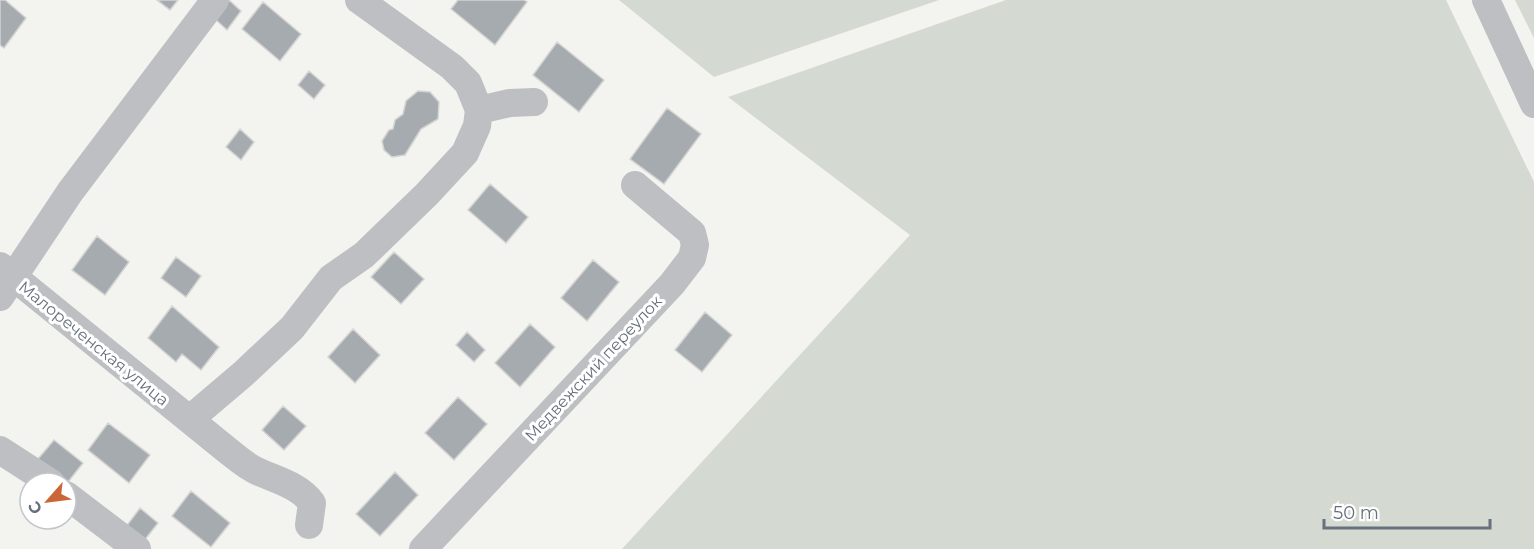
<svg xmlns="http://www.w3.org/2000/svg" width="1534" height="549" font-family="Montserrat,sans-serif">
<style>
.green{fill:#d4d9d1}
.building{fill:#a5abaf;stroke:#d4d4d3;stroke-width:1.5}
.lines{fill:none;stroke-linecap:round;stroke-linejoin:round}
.minor{stroke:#bdbfc3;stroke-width:28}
.labels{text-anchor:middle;stroke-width:6;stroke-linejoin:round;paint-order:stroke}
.street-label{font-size:16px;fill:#66717d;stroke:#fff}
</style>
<rect width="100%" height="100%" fill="#f3f3f0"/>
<path class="green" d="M619,0H939L714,77Z
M1006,0H1446L1534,182V549H622L910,235L728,97Z
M1515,0H1534V38Z"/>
<path class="building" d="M0,0H5L26,18L4,48L0,45Z
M157,0H178L170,10Z
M229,0L241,11L227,30L215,19Z
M458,0H524L527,2L495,45L451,9Z
M263,2L301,34L280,61L242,29Z
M557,42L604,80L579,112L533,75Z
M309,71L325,85L314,99L298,85Z
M418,91L430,92L439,102L438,119L421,129L405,155L392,157L384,150L382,141L389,130L393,129L395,120L403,114L406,101Z
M667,108L701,134L664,184L630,159Z
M240,129L254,142L241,160L226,147Z
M490,184L528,217L506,243L468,210Z
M97,236L129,262L105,295L72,270Z
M394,252L424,279L401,304L371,277Z
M176,257L201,276L186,297L161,278Z
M593,260L619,282L587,321L561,298Z
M172,306L219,347L201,370L182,354L176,362L148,338Z
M705,312L732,335L702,372L675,350Z
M530,324L555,347L520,387L495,363Z
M353,329L380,355L355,383L328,357Z
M467,332L485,350L474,362L456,345Z
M458,397L487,424L454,460L425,433Z
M283,406L306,426L284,450L262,430Z
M108,423L150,455L129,483L88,450Z
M54,440L83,463L68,482L38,459Z
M395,472L418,495L380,536L356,514Z
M191,491L230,523L211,547L172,516Z
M140,508L158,523L143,542L125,528Z"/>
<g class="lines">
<path class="minor" d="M1486,0L1534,104
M479,110L510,103L534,102
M0,266L227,450C237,458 247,467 259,472C277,480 300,486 312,503L309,525
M0,297L70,192L215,0
M190,419L243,374L292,328L331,278L364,255L427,194L465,153L477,126L479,110L468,83L452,67L359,0
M0,450L51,483
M66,495L137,549
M423,549L672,284L692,258L695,245L692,233L635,185"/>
</g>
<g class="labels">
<g class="street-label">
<text transform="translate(94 343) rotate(39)" y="6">Малореченская улица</text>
<text transform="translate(593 368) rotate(-47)" y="6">Медвежский переулок</text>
</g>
</g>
<g transform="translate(48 501) rotate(242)"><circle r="28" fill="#ffffff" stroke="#c2c6cb" stroke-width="1.5"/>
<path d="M0-4.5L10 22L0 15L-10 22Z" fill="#cb6638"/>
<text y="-9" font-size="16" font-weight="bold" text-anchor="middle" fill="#66717d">С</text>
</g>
<path d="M1324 519v9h166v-9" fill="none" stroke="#66717d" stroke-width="3"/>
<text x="1333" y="519" font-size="18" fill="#66717d" stroke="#ffffff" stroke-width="4.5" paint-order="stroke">50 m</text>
</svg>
